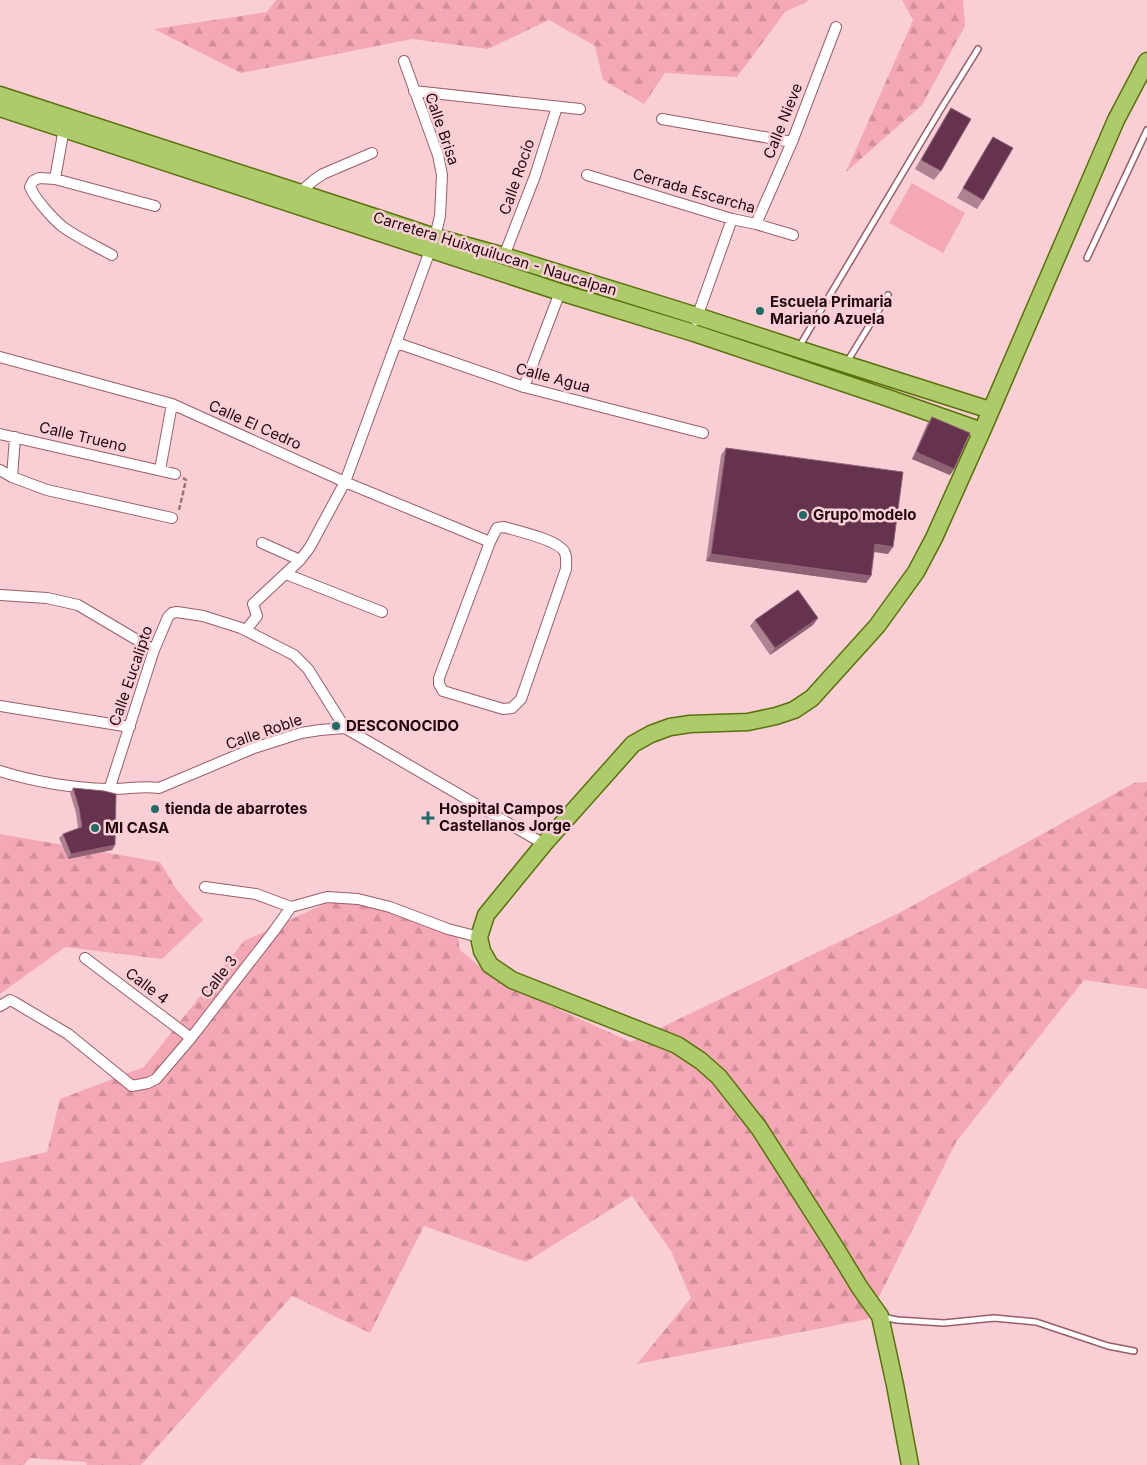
<svg xmlns="http://www.w3.org/2000/svg" width="1147" height="1465" font-family="Inter,sans-serif">
<style>
.forest{fill:url(#forest-firs)}
.park{fill:#f4a8b5}
.lines{fill:none;stroke-linecap:round;stroke-linejoin:round}
.service-casing{stroke:#995d68;stroke-width:8}
.minor-casing{stroke:#995d68;stroke-width:12}
.primary-casing{stroke:#59710a;stroke-width:19}
.path{stroke:#96757a;stroke-width:2.5;stroke-dasharray:5 2.5;stroke-linecap:butt}
.service{stroke:#fff;stroke-width:5}
.minor{stroke:#fff;stroke-width:10}
.primary{stroke:#adcb6b;stroke-width:16}
.wall{fill:#af8191}
.shaded-wall{fill:#916276}
.building{fill:#65334d;stroke:#916276}
.poi-dot{fill:#206b65;stroke:#f9cfd5;stroke-width:2}
.labels{text-anchor:middle;stroke-width:5;stroke-linejoin:round;paint-order:stroke}
.street-label{font-size:15px;fill:#20090e;stroke:#f9cfd5}
.poi-label{font-size:15px;font-weight:bold;fill:#20090e;stroke:#f9cfd5;text-anchor:start}
</style>
<defs>
<pattern id="forest-firs" width="22" height="20" patternUnits="userSpaceOnUse" patternTransform="scale(1.25)"><rect width="22" height="20" fill="#f4a8b5"/><path d="M5 1l3.5 6h-7zM16 11l3.5 6h-7z" fill="#d18f9a"/></pattern>
</defs>
<rect width="100%" height="100%" fill="#f9cfd5"/>
<path class="forest" d="M276,0H810L785,12L737,77L665,73L644,104L603,80L595,46L549,20L488,49L412,39L241,73L154,29L267,12Z
M902,0H963L965,26L922,105L846,172L913,20Z
M1147,782V989L1084,980L956,1142L868,1319L637,1364L691,1298L671,1251L632,1196L526,1262L424,1226L370,1333L292,1296L141,1465H87L86,1462L30,1458L24,1465H0V1163L47,1152L60,1099L144,1067L244,941L335,899L456,926L460,950L498,982L631,1042L903,911L1134,783Z
M0,834L160,862L177,890L203,920L162,959L65,947L0,994Z"/>
<path class="park" d="M912,183L965,213L943,253L889,223Z"/>
<g class="lines">
<defs>
<path id="service" d="M1087,258L1147,130
M799,347L939,112L978,49
M847,362L888,295
M883,1317L897,1320L944,1323L994,1318L1036,1322L1108,1346L1134,1351"/>
<path id="minor" d="M414,91L580,109
M662,119L792,142
M587,175L732,219L756,224L793,235
M55,179L64,128
M299,193L314,180L323,174L372,153
M756,224L792,142L836,27
M112,255C96,246 78,238 63,227C53,219 35,199 30,187L33,181L39,178L55,179L155,206
M504,256L535,176L557,107
M696,320L732,219
M397,343L524,387L703,433
M0,357L172,404L345,482L490,542
M524,387L560,292
M0,434L175,474
M0,470L12,477L47,490L172,518
M160,470L172,404
M12,477L15,437
M504,527C517,531 560,540 565,553C567,558 566,564 566,569L521,699L512,708L503,709L443,691L439,684V678L490,542L497,528Z
M262,543L300,560
M286,574L382,612
M0,595L47,598L78,605L154,650
M246,630L257,616L253,604L300,560L310,547L345,482L435,237L440,216L442,175L438,155L404,61
M0,706L130,727
M0,771C35,782 71,788 108,789C126,790 140,785 159,788L254,748L301,733L320,730L345,728L544,844
M109,790L154,650L168,617L172,613L177,612L203,616L241,628L294,655L308,669L345,728
M205,887L256,894L291,907
M85,958L191,1038
M0,1006L10,1000L14,1002L68,1034L132,1086L148,1083L156,1079L191,1038L274,931L291,907L327,897L358,899L390,907L448,929L479,937"/>
<path id="primary" d="M0,95L393,223L435,237L504,256L697,316L798,349L990,410
M0,108L560,292L694,333L888,398L982,431
M910,1465L895,1385L880,1316L860,1288L835,1247L759,1128L719,1077L701,1061L677,1045L512,980L490,965L482,951L479,937L486,915L544,844L633,744L651,734L670,727L690,724L748,722L776,716L794,710L812,698L877,626L916,572L934,538L982,431L1116,120L1147,61"/>
</defs>
<use href="#service" class="service-casing"/>
<use href="#minor" class="minor-casing"/>
<use href="#primary" class="primary-casing"/>
<path class="path" d="M179,510L186,480L183,478"/>
<use href="#service" class="service"/>
<use href="#minor" class="minor"/>
<use href="#primary" class="primary"/>
</g>
<path class="wall" d="M951,108L941,171L934,180L915,169L945,117Z
M993,137L983,200L977,209L957,198L987,146Z
M932,417L954,469L950,475L912,459L927,424Z
M726,448L888,554L874,552L871,576L866,583L706,561L721,455Z
M818,618L813,625L770,655L750,626L755,620Z
M73,788L115,845L112,850L68,859L59,838L63,834L78,828L76,813L70,793Z"/>
<path class="shaded-wall" d="M916,452L954,469L950,475L912,459Z
M875,544L893,547L888,554L870,551Z
M711,554L871,576L866,583L706,561Z
M818,618L813,625L770,655L775,648Z
M115,845L112,850L68,859L71,854Z"/>
<path class="building" d="M951,108L971,119L941,171L921,160Z
M993,137L1013,148L983,200L963,188Z
M932,417L970,433L954,469L916,452Z
M726,448L903,472L893,547L875,544L871,576L711,554Z
M798,590L818,618L775,648L755,620Z
M73,788L104,791L116,794L115,845L71,854L63,834L82,827L79,808Z"/>
<g class="poi-dot">
<circle cx="760" cy="311" r="5"/>
<circle cx="803" cy="515" r="5"/>
<circle cx="336" cy="726" r="5"/>
<circle cx="155" cy="809" r="5"/>
<path d="M425.5 810.5h5v5h5v5h-5v5h-5v-5h-5v-5h5z"/>
<circle cx="95" cy="828" r="5"/>
</g>
<g class="labels">
<g class="street-label">
<text transform="translate(783 121) rotate(-68)" y="5">Calle Nieve</text>
<text transform="translate(442 129) rotate(71)" y="5">Calle Brisa</text>
<text transform="translate(517 177) rotate(-71)" y="5">Calle Rocío</text>
<text transform="translate(694 191) rotate(16)" y="5">Cerrada Escarcha</text>
<text transform="translate(495 254) rotate(17)" y="5">Carretera Huixquilucan - Naucalpan</text>
<text transform="translate(553 378) rotate(15)" y="5">Calle Agua</text>
<text transform="translate(255 425) rotate(24)" y="5">Calle El Cedro</text>
<text transform="translate(83 437) rotate(13)" y="5">Calle Trueno</text>
<text transform="translate(131 676) rotate(-71)" y="5">Calle Eucalipto</text>
<text transform="translate(264 732) rotate(-19)" y="5">Calle Roble</text>
<text transform="translate(219 977) rotate(-52)" y="5">Calle 3</text>
<text transform="translate(147 986) rotate(37)" y="5">Calle 4</text>
</g>
<g class="poi-label">
<text x="770" y="307">Escuela Primaria<tspan x="770" dy="17">Mariano Azuela</tspan></text>
<text x="813" y="520">Grupo modelo</text>
<text x="346" y="731">DESCONOCIDO</text>
<text x="165" y="814">tienda de abarrotes</text>
<text x="439" y="814">Hospital Campos<tspan x="439" dy="17">Castellanos Jorge</tspan></text>
<text x="105" y="833">MI CASA</text>
</g>
</g>
</svg>
